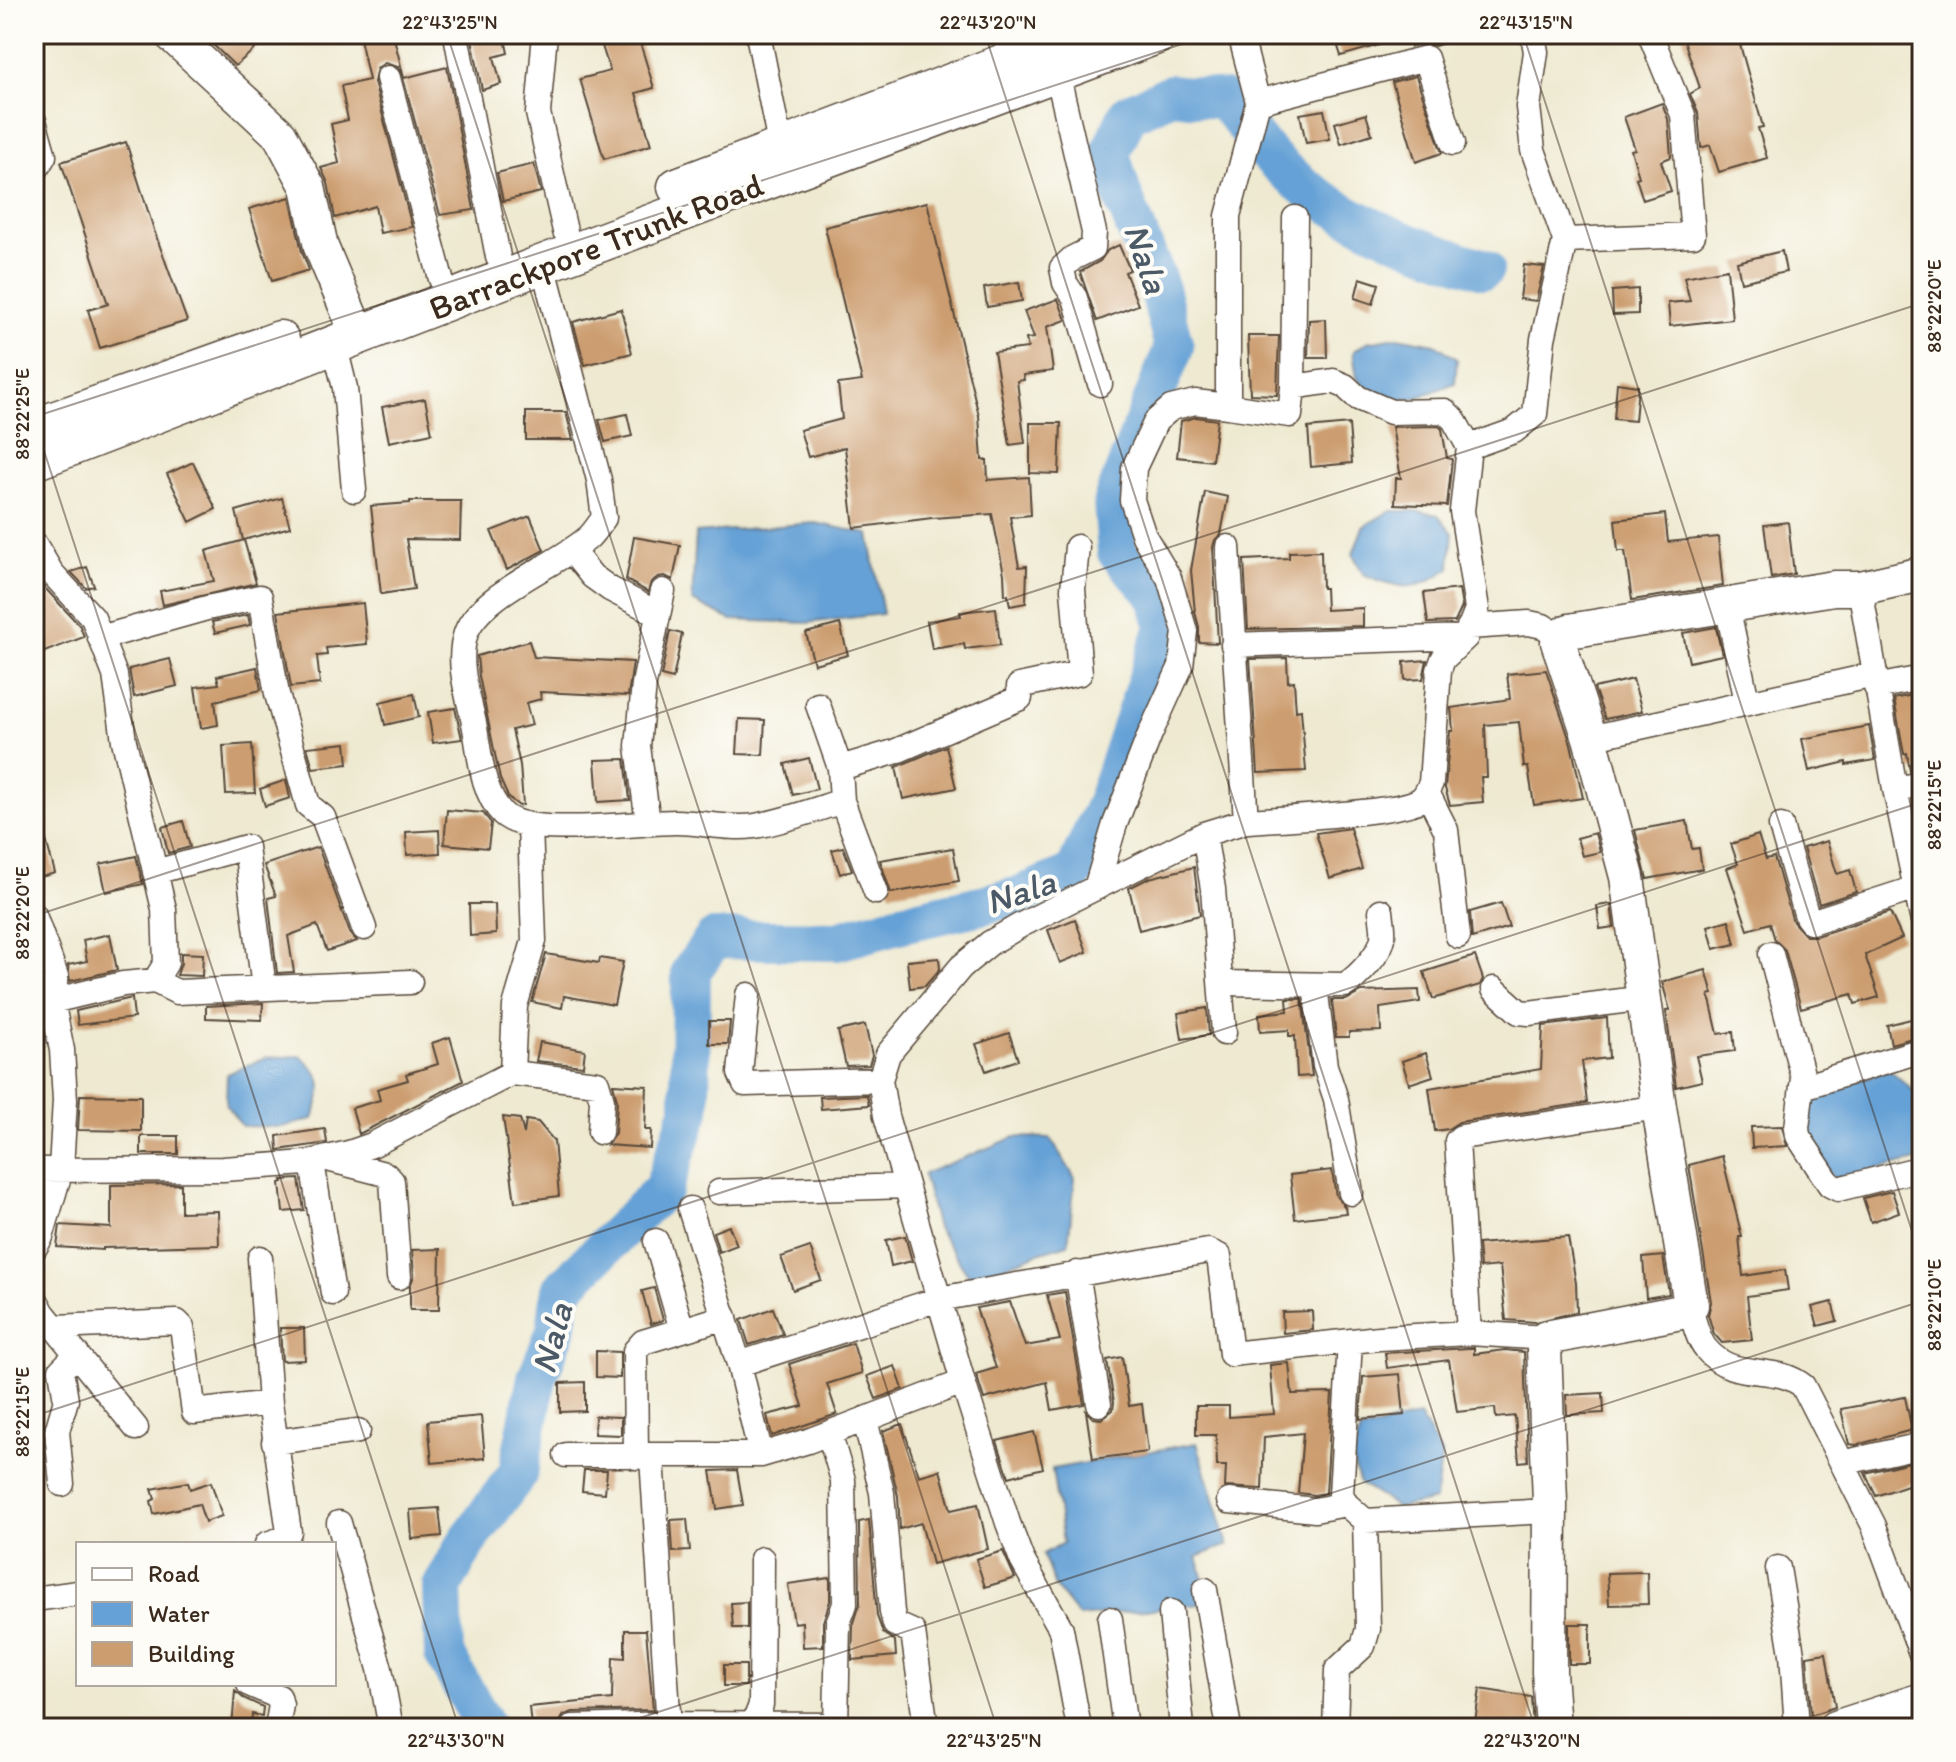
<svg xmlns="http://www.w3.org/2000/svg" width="1956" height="1762" font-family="Itim,sans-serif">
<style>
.water{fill:#65a1d6;stroke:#50667a;stroke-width:2}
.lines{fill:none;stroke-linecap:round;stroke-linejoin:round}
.river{stroke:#65a1d6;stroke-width:40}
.building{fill:#cc9d6f}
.street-casing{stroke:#564739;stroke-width:27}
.secondary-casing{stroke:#564739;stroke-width:37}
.primary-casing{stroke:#564739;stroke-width:41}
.street{stroke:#fff;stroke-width:24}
.secondary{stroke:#fff;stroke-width:34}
.primary{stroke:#fff;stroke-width:38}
.ticks{fill:none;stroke:#3b2a1e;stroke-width:2;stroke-opacity:0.45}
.labels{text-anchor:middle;stroke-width:8;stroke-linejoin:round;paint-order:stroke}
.street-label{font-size:34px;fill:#3b2a1e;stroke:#fdfcf7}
.water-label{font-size:36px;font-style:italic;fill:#4c5a68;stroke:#fdfcf7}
.neatline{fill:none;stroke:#3b2a1e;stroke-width:3}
.ticks-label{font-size:20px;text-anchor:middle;fill:#3b2a1e}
</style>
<rect width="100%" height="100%" fill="#fdfcf7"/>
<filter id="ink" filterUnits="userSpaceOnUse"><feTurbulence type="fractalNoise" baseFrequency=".0125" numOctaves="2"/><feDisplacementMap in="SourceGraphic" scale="16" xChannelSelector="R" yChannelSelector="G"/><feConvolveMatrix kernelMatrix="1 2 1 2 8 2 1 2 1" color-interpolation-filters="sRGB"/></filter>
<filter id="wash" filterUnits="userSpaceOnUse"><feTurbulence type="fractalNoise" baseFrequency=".006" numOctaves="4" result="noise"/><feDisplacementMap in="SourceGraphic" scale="32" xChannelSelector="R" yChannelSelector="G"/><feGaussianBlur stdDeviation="1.8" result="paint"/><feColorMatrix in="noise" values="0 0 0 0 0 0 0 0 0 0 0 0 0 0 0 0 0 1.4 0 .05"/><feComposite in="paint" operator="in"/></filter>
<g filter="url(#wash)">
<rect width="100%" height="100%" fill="#eee9d0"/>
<path class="water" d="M1397,337L1435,344L1457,359L1455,383L1416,398L1380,403L1357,378L1353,352L1367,342Z
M1390,511H1415L1438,515L1453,533L1450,568C1413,593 1404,590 1363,574L1353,554L1363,527Z
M815,523L869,534L883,614L807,623L731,620L692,601L696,533Z
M300,1056C328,1078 323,1088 313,1119L282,1127L242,1126L226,1105L227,1074L265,1058Z
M1890,1070L1917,1094L1922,1112V1159L1834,1179L1805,1139L1812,1095Z
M1015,1137L1050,1138L1075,1178L1068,1244L1038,1253L972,1280L937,1228L923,1174Z
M1419,1416L1442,1455L1435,1500L1398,1508L1360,1484L1351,1456L1361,1431Z
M1197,1443L1228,1545L1197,1557L1211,1603L1079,1617L1055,1587L1043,1554L1063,1543L1052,1469Z"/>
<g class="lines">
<path class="river" d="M486,1728L444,1654L442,1587L467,1542L518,1473L537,1378L556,1331L561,1290L663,1189L690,1111L691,971L714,939L837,941L906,922L1017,897L1074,873L1106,803L1165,627L1158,597L1117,552L1113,501L1174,347L1157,281L1122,194L1110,154L1128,114L1171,94L1224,100C1242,122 1260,147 1280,166C1336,219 1412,247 1484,269"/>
</g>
<g id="blocks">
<path class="building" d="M202,34H254L262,43L235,66Z
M359,34H393L404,78L447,67L474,210L440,215L402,74L398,67L385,63L377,68L374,82L412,227L380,233L375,206L335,218L328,183L321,168L339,163L331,124L348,120L341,86L369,80Z
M490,34H504L508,53L494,57L501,84L482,90L472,39Z
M1334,34H1399L1400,39L1341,56Z
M1406,34H1461V37L1435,46L1423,43L1411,46Z
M1682,34H1737L1763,127L1758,128L1767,158L1719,172L1710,145L1701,148L1698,113L1690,94L1700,88Z
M638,36L654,88L636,93L651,145L604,159L580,79L610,71L602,46Z
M1416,76L1442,153L1416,162L1392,82Z
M1662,103L1668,119L1671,157L1661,161L1671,191L1643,200L1636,178L1639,177L1631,150L1635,149L1624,117Z
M1324,110L1330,139L1306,143L1300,114Z
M1366,114L1372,134L1341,144L1335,123Z
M126,142L154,230L187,321L100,348L88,310L108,304L61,162Z
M534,164L541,192L503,201L497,173Z
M290,197L302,252L309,270L272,281L249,209Z
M927,202L979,416L982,460H987L988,480L1029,477L1031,515L1010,517L1019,567L1027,566L1026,603L1010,606L1008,595H1005L1004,574L992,514L932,518L854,528L845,447L808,457L800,430L842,419L838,384L862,381L825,227Z
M1119,245L1130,270L1125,272L1138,305L1097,321L1080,272L1100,261L1108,250Z
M1782,251L1786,272L1741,282L1737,262Z
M1524,265L1544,267L1536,301L1520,299Z
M1727,269L1732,319L1670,326L1668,303L1690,301L1684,277Z
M1360,278L1379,284L1373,304L1355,298Z
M1019,282L1022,301L987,307L984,288Z
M1638,289V314L1613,315L1612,291Z
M1058,299L1066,320L1047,327L1053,371L1023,375L1024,380L1017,381L1025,443L1010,445L994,352L1028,348L1026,339L1034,338L1024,311Z
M621,309L632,353L585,365L573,322Z
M1326,319L1327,358H1308L1309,320Z
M1248,336H1279L1277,395L1250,394Z
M1617,383L1638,386L1635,421L1614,419Z
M425,399L432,433L389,442L382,407Z
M526,412H566L573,440H526Z
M627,414L632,436L605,442L599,420Z
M1196,417L1217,420L1212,461L1177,457L1181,421Z
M1030,423H1061L1059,474L1030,473Z
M1349,424L1352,463L1311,467L1308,428Z
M1439,426L1442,429L1447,458L1452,459L1447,506L1395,504L1396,478H1401L1392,427Z
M193,462L216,509L190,522L167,474Z
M1205,492L1228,497L1221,534L1215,540L1213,547L1218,643L1199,642V627L1195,612L1191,570Z
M282,498L290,527L243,540L236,511Z
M410,501H461L460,540L406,539L414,589L381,594L371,506L410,503Z
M1665,514L1668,542L1718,537L1723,586L1632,600L1625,551H1618L1615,520Z
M530,516L544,550L507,570L491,531Z
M1788,522L1794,574L1771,578L1764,525Z
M634,537L680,545L673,580L665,576L658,577L651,582L648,592L626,580Z
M244,540L256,583L163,605L160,591L214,581L206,551Z
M1321,551L1322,588H1325L1326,610L1363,608V626L1248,629L1244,560L1289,558V552Z
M87,567L94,586L86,588L71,572Z
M44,587L80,626L84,637L34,656V590Z
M1459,589L1462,607L1455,622L1428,623L1424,593Z
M363,603L367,644L326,648L327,655L317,656L320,684L291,687L278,612Z
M996,608L1000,645L965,649L964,644L932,649L927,621L961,616L960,612Z
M248,615L250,625L215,633L212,622Z
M840,624L848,655L814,664L806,633Z
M1716,627L1722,655L1689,662L1683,633Z
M670,631L682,634L673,679L661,676Z
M529,641L534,657L633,662L628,696L540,692L541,699L526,703L532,725L512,730L520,765L523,805L519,806L508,797L500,779L479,676L477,656Z
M1287,658L1288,682L1294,681L1296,711L1301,710L1306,771L1258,773L1250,659Z
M170,659L177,686L134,697L129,669Z
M1427,660L1423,679L1405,680L1404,662Z
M257,667L261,690L215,701L218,725L201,728L195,687L219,684L217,676Z
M1546,670L1571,744L1583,798L1534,805L1528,767H1524L1519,722L1485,725L1487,777H1481L1483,802L1450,805L1445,788L1450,731H1453L1451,708L1510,699L1507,674Z
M1633,679L1642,711L1605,719L1594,688Z
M1922,693V769L1910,771L1907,753L1904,754L1894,699Z
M414,694L419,717L385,725L380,702Z
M455,708L462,739L433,743L428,712Z
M739,719L765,720L763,755L737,754Z
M1869,726L1875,760L1846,765V762L1809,771L1802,739Z
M346,743L348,764L313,768L307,747Z
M252,744L255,793L226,794L223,746Z
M946,746L956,788L903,799L896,767Z
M809,758L817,789L793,795L785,764Z
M625,759L630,800L598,802L595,760Z
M286,780L290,798L265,806L260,789Z
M447,810L483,813L491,823L488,848L444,844Z
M40,818L55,873L34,879V819Z
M183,821L190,847L168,853L162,827Z
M1687,821L1692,849L1699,848L1702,869L1647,879L1635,830Z
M1350,828L1362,869L1330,879L1316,833Z
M439,830L440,853L407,855L406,832Z
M1595,833L1600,852L1582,856L1577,838Z
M1758,835L1766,859L1774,857L1793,922L1806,936H1816L1890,912L1902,938L1865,955L1879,997L1855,1004L1852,994L1801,1008L1785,950L1775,940L1770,923L1748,930L1727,868L1738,864L1731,844Z
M1827,841L1837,874L1850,870L1856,892L1819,904L1803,848Z
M318,847L350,933L357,941L327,951L317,925L288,936L294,972L277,973L268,898L276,896L264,865Z
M843,847L852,870L840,874L832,850Z
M953,848L959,881L891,893L880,860Z
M136,856L143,884L106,892L100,864Z
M1194,867L1200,915L1139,930L1129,888L1149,878Z
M1501,903L1509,927L1472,938L1470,912Z
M469,904H495L496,934L470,936Z
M1611,904L1614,927L1600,929L1597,906Z
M1075,919L1087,952L1060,963L1048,930Z
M1729,920L1735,944L1714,949L1708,926Z
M110,934L117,970L70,981L68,965L87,961L83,940Z
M181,953L203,954L202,976L177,975L181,963Z
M546,954L599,963L600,958L623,962L614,1005L564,996L562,1008L532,1002Z
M1475,956L1483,979L1480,985L1433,999L1424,972Z
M939,958L940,969L925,986L910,988L907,961Z
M1706,970L1713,994L1709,995L1718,1034L1733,1032L1735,1051L1696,1056L1702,1081L1676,1087L1666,1011L1670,1010L1662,982Z
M1419,990L1420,1002L1380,1008L1381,1031L1349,1032V1037H1336L1332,1000H1346L1361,992Z
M132,998L134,1018L78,1025L76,1011Z
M1287,999H1302L1312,1076L1297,1077L1295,1036H1289V1030L1260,1032L1259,1014L1288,1011Z
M263,1003L262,1020L206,1018V1006Z
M1207,1008L1209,1035L1182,1039L1178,1013Z
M1607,1018L1609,1058L1582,1061L1587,1103L1459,1122L1448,1129L1435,1131L1429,1088L1541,1069L1543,1026Z
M1915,1018L1919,1036L1891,1044L1887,1025Z
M709,1021H730L728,1044H709Z
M865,1025L872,1055L869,1065L846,1066L838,1031Z
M1009,1033L1018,1060L986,1071L976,1044Z
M450,1037L463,1081L359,1134L352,1108L380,1100L377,1089L408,1080L406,1074L438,1064L432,1043Z
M540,1042L585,1050L583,1066L536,1061Z
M1426,1053L1433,1076L1409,1084L1402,1061Z
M613,1084L647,1086L645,1130H651L650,1148L607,1145L615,1133L617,1100Z
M80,1095L141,1096V1131L78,1130Z
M867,1095L869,1105L821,1109L820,1097Z
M503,1117L520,1119L524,1134L526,1120L538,1122L554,1141L559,1196L515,1202Z
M1782,1126L1787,1146L1752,1148L1751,1127Z
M325,1129L327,1143L278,1150L277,1136Z
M141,1136H178V1154H141Z
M1722,1156L1742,1237H1739L1743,1276L1785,1270L1788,1290L1747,1296L1752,1340L1722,1343L1714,1334L1708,1315L1711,1302L1689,1165Z
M1332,1170L1336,1196L1345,1207L1346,1213L1295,1219L1290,1175Z
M299,1179L304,1210L283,1212L280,1183L283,1182L282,1180Z
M181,1184V1212L218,1211L219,1245L103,1248V1250L57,1247L60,1225L111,1228V1185Z
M1892,1191L1899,1212L1871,1222L1863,1198Z
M729,1226L737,1245L719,1252L713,1232Z
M905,1236L912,1261L891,1266L886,1240Z
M1568,1237L1576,1283L1577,1312L1535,1322L1506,1320L1500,1266L1480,1268L1478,1244Z
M810,1247L821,1280L793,1290L781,1257Z
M440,1249L439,1310H410V1286L414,1276L412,1250Z
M1663,1256L1669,1294L1646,1298L1643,1258Z
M654,1288L663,1320L651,1324L642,1291Z
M1065,1292L1084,1404L1052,1410L1047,1382L984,1399L976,1374L996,1368L976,1308L1010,1302L1025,1346L1060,1340L1047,1295Z
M1832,1302L1837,1321L1818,1326L1812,1307Z
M773,1308L783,1334L749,1345L741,1320Z
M1312,1311L1313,1330L1283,1333L1282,1312Z
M280,1328H304L305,1360L282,1361Z
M853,1343L862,1373L827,1384L837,1414L772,1436L767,1415L803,1406L789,1364Z
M1469,1348H1474V1354L1505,1350L1524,1352L1528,1461L1519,1462L1515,1416L1496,1418L1495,1408L1457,1412L1449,1360L1387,1368L1385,1353Z
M596,1351L620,1352V1378L596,1377Z
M1122,1357L1129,1406L1142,1404L1148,1452L1093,1459L1086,1411L1093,1418L1101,1419L1113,1410L1114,1402L1107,1360Z
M1289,1363L1292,1394L1332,1393L1326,1493L1314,1495L1298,1493L1303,1433L1264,1437L1262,1489L1225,1487L1226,1466H1217L1216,1435H1196V1406H1229V1417L1274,1414L1270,1365Z
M895,1366L903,1389L876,1399L867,1376Z
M1400,1374L1404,1415L1360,1419L1363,1377Z
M585,1382V1411L560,1412V1383Z
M1603,1393L1604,1413L1567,1415L1566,1395Z
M1905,1397L1912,1430L1856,1445L1849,1444L1841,1409Z
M481,1416L485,1458L432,1463L428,1421Z
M595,1416L621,1417V1435L594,1434Z
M902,1424L919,1476L940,1470L951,1510L978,1504L988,1549L932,1564L921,1523L900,1529L898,1496L883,1431Z
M1034,1432L1043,1468L1009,1477L997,1441Z
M1922,1459V1480L1876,1496L1865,1473Z
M584,1470H607L605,1493L582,1491Z
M737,1470L743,1505L717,1509L711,1471Z
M188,1482L190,1489L211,1482L222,1516L205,1522L199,1504L154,1514L151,1501L155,1499L152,1489Z
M439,1508L442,1536L412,1539L410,1510Z
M687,1519L690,1551L673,1552L671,1520Z
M869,1520L877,1616L883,1633L895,1641L896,1656L852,1660L853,1626L860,1604L859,1522Z
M1003,1551L1015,1578L985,1587L976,1559Z
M1647,1572L1648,1604L1609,1605L1607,1573Z
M830,1578V1601L823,1622V1646L803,1647L802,1622L794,1623L788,1584Z
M747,1602V1628H733L731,1603Z
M1569,1624H1590V1664H1569Z
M625,1630H646L653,1710L573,1712L564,1715L559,1723L531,1726L529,1707L612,1699L613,1657L625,1658Z
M1826,1653L1835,1707L1811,1715L1807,1656Z
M724,1665H746V1686H724Z
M1480,1689L1531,1697L1533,1728H1474Z
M235,1691L243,1698L263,1707L262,1716L252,1714L251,1728H232Z"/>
</g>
</g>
<g filter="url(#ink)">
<use href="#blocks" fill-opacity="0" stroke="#564739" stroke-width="2"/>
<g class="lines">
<defs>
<path id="street" d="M545,34L538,113L565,231
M758,34L783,160
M1240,34L1258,102L1426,58L1453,143
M456,35L498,257
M1057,72L1094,232L1093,248L1073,258L1062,268L1065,283L1075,298L1100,384
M388,78L441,279
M1258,102L1228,216V406L1290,415L1293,387L1333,381L1345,386L1358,398L1391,412L1445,411L1454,420L1469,447
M34,121L44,156L34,173
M1565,240L1693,235L1683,115L1650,34
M543,264L599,480L604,518C599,524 595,531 589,537C558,565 480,594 466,633C456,662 468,695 474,723C480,752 481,792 503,814C529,839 638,822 676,822C701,822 730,830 755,826C785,821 814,810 842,801L840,768L818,705
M335,347L345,388L354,490
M1293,387L1295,218
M34,543L51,572L93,618L115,675L124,741L164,909L166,963L155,981L123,984L52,1001
M1228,547L1246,821
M571,550L592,576L610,589L658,614
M1860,588L1895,789L1922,917
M1727,605L1747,702
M1469,627L1529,623L1543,626L1560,637
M100,638L207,608L260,597L277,694L308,805L323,817L364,928
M1233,645L1466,637
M1876,687L1922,678
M1590,738L1874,675
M840,768L894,752L1020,698L1019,686L1080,673L1073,589L1077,547
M1895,789L1922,784
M1427,792L1446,830L1458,936
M842,801L876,892
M648,823L638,746L644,684L663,591
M1781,826L1807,917L1811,922L1916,888
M1204,834L1213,889L1224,1033
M155,872L246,847L264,988
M1096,888L1115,824L1150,734L1181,666L1185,631L1169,578L1144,536L1132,500L1134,468L1156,421L1171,408L1195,402L1228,406
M34,915L56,976L52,1001L62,1050L65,1100L61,1169L41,1237L34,1249
M1771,954L1803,1078L1797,1128L1798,1136L1830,1185L1838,1189L1922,1168
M155,981L177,992L410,982
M1221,983L1345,985C1358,977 1380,954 1383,938C1384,930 1382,920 1381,911
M1315,986L1325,1066L1336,1099L1351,1193
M1494,989L1519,1012L1529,1013L1645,998
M748,995L740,1073L745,1084L880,1080
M512,1073L515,1006L534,941L530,825
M1803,1087L1922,1050
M327,1159L385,1174L392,1181L399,1277
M312,1162L333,1293
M34,1170L223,1169L306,1163L349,1153L372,1145L512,1073L597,1083L602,1100L600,1132
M719,1192L906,1186
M690,1209L739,1364L761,1455
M656,1241L682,1330
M260,1258L270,1403L289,1532L285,1538L267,1544
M1077,1273L1099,1404
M34,1297L43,1313L136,1428
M1690,1308C1694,1321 1698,1340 1706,1349C1734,1383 1774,1362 1803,1386L1874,1526L1922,1656
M55,1327L177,1322L182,1327L194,1412L270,1403
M1469,1333L1457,1141L1461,1137L1659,1107
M739,1364L939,1299L1208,1251L1219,1256L1231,1354L1379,1338L1469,1333L1546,1338
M865,1419L882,1493L892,1612L895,1624L913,1632L926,1728
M829,1433L843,1480L845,1604L838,1623L836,1728
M274,1442L358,1431
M566,1455H761L808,1441L963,1382
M636,1457L635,1351L643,1342L725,1317
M652,1457L669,1728
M1842,1463L1913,1447L1922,1441
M62,1484L57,1431L66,1400L61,1370L77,1354
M1229,1501L1315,1510L1346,1504
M1365,1521L1549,1511
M339,1523L380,1669L391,1728
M1778,1568L1792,1654L1797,1728
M1205,1590L1229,1728
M34,1599L78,1593
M1171,1612L1182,1728
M1110,1619L1125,1728
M249,1684L279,1697L281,1705L277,1728
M573,1727L669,1724L836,1725
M752,1728L761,1705L762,1559
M1079,1728L1061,1629L1022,1560L1008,1523L963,1382L886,1116L880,1080L888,1054L961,967L990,943L1021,925L1204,834L1246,821C1276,819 1403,813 1421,799C1426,795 1428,789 1431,783L1439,670L1443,659L1466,637L1477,609L1462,511L1469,447L1514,431L1535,414L1543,339L1565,240L1533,150L1528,107L1536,52L1533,34
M1335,1728L1337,1670L1363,1646L1368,1629L1365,1521L1346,1504L1341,1494L1350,1342"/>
<path id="secondary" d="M171,34L280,135L308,187L321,247L359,337
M1553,1728L1549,1672L1550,1502L1544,1348L1546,1338L1686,1311L1691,1305L1659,1107L1627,877L1590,738L1558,642L1560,637L1569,631L1834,588H1860L1922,574
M1835,1728L1922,1700"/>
<path id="primary" d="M677,187L1080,34
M34,428L280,340
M34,461L543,264L1159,34"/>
</defs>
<use href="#street" class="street-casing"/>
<use href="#secondary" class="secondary-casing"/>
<use href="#primary" class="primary-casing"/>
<use href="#street" class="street"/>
<use href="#secondary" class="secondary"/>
<use href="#primary" class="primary"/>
</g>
</g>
<path class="ticks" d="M447,34L997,1728M985,34L1535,1728M1523,34L1922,1262M34,417L1213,34M34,420L459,1728M34,916L1922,303M34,1416L1922,802M609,1728L1922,1301"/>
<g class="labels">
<g class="street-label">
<text transform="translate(596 246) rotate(-21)" y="12">Barrackpore Trunk Road</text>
</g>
<g class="water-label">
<text transform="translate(1147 258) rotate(71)" y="13">Nala</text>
<text transform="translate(1020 891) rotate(-19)" y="13">Nala</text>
<text transform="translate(551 1338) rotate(-75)" y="13">Nala</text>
</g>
</g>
<rect width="1956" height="1762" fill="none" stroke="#fdfcf7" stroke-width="88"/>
<rect x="76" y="1542" width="260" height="144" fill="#fdfcf7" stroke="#afa8a0" stroke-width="2"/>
<rect x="92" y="1568" width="40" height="12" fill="#ffffff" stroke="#afa8a0" stroke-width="2"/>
<text x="148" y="1582" font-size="24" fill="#3b2a1e">Road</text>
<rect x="92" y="1602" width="40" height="24" fill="#65a1d6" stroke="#afa8a0" stroke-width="2"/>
<text x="148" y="1622" font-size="24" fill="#3b2a1e">Water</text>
<rect x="92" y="1642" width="40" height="24" fill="#cc9d6f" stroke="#afa8a0" stroke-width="2"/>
<text x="148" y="1662" font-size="24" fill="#3b2a1e">Building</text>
<rect x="44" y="44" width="1868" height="1674" class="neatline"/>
<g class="ticks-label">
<text x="450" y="29">22°43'25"N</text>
<text x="988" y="29">22°43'20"N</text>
<text x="1526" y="29">22°43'15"N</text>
<text transform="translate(1934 306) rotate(-90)" y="7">88°22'20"E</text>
<text transform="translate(22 414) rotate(-90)" y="7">88°22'25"E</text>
<text transform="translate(1934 805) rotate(-90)" y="7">88°22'15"E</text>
<text transform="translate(22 913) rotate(-90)" y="7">88°22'20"E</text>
<text transform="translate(1934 1305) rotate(-90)" y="7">88°22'10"E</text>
<text transform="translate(22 1412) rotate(-90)" y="7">88°22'15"E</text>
<text x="456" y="1747">22°43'30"N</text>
<text x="994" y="1747">22°43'25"N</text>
<text x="1532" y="1747">22°43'20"N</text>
</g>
</svg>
